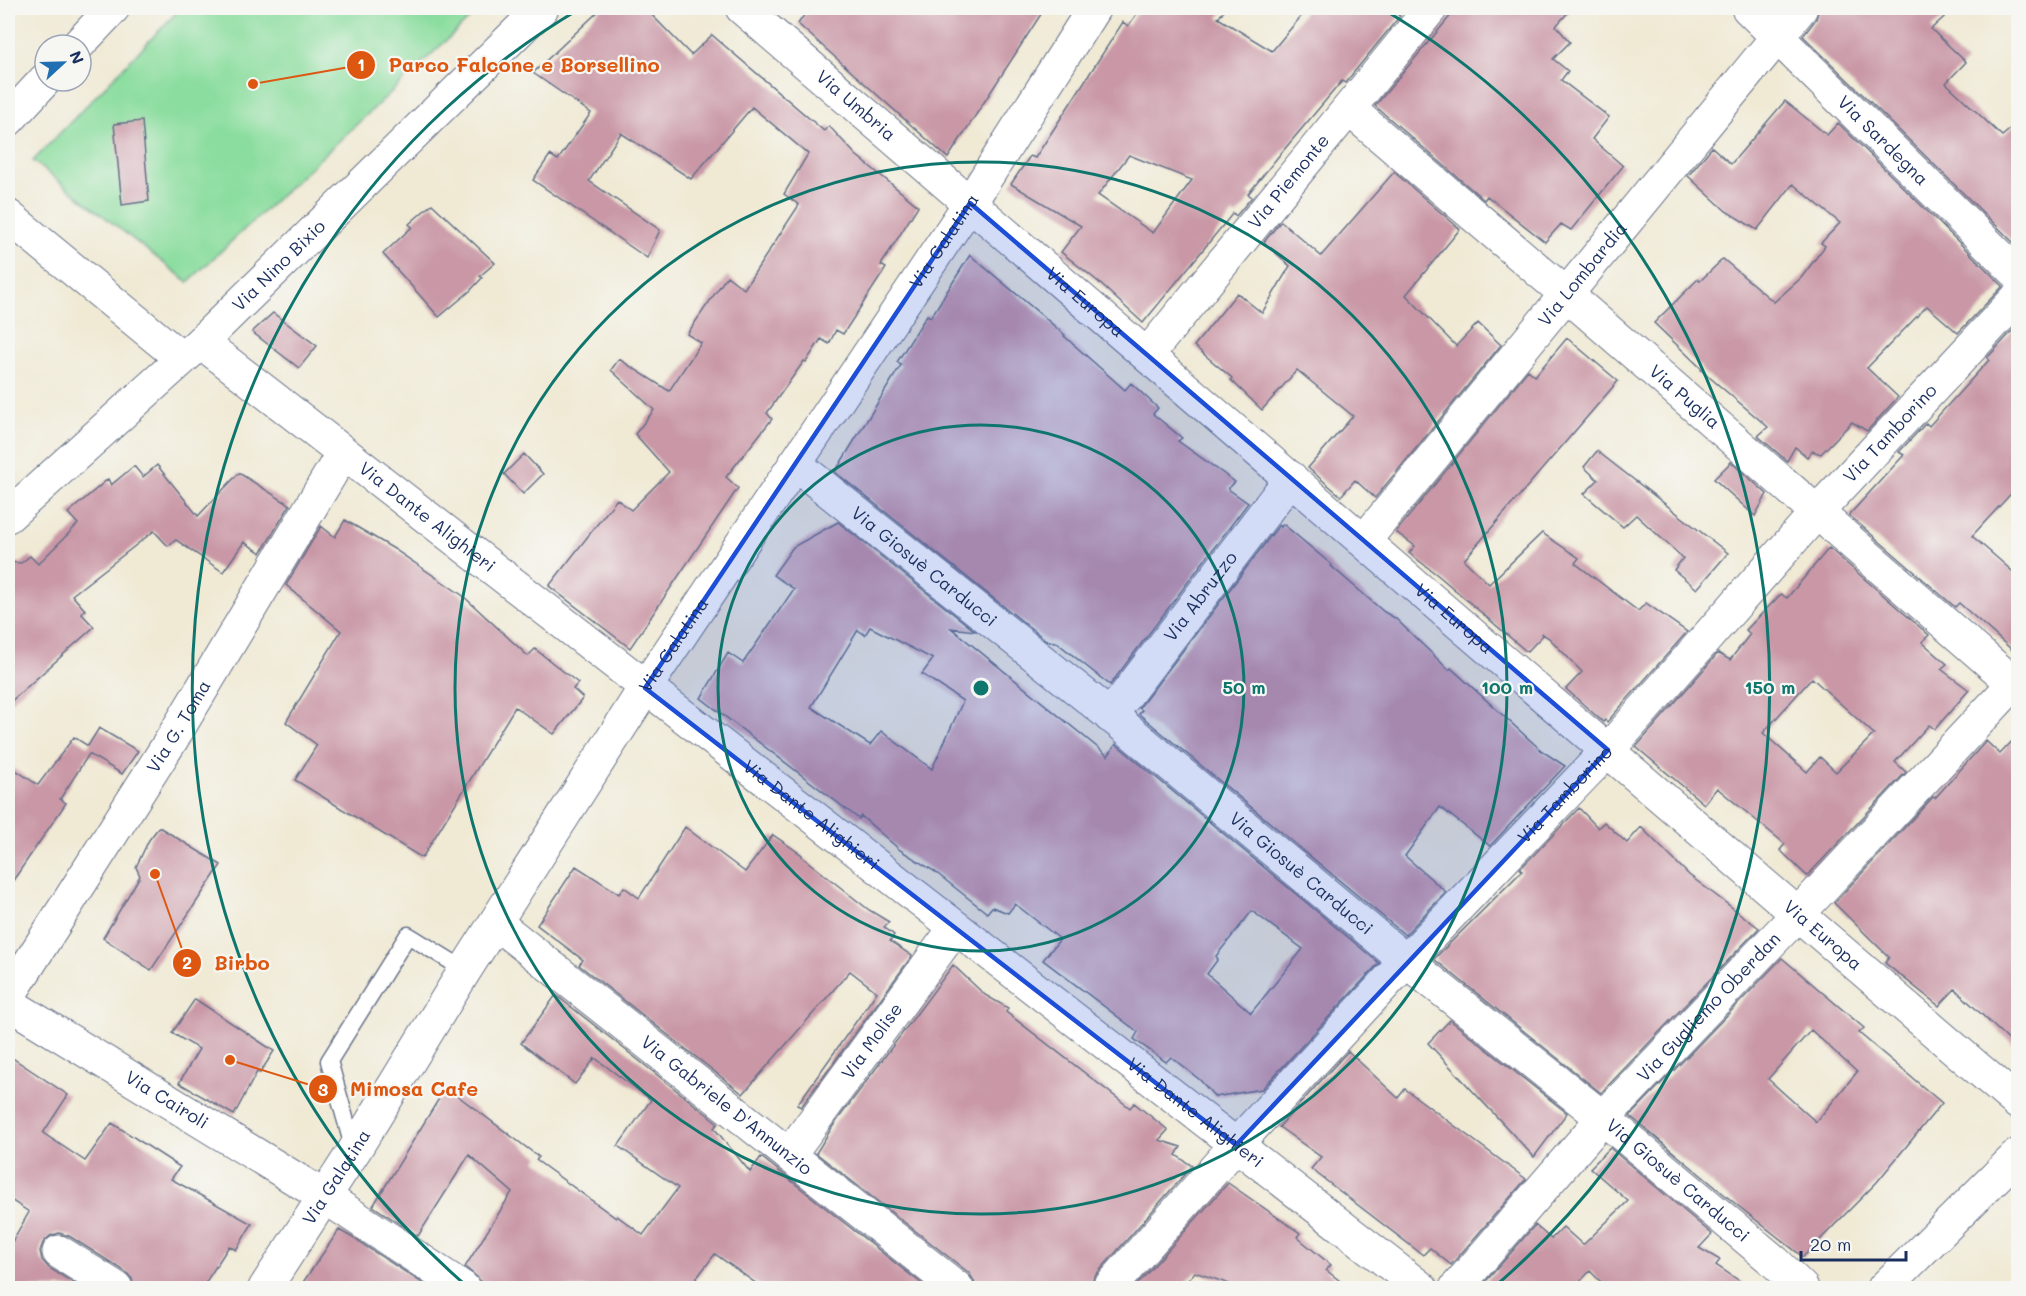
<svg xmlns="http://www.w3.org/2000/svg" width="2026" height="1296" font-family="Mali,sans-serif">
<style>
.green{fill:#8add9e;stroke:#52867e;stroke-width:1.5}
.building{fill:#c997a6;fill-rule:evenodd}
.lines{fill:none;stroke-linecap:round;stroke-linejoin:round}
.service-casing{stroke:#667088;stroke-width:19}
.minor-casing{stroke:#667088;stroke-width:35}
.tertiary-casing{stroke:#667088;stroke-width:35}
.service{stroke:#fff;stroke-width:16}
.minor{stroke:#fff;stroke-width:33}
.tertiary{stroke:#fff;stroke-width:33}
.marked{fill:#1d4ed8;fill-opacity:0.2;stroke:#1d4ed8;stroke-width:4.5;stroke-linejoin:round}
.ring{fill:none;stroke:#0f766e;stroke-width:3}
.labels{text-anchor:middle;stroke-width:4.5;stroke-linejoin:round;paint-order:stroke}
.street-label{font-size:18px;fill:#1b2f5e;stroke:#f6f6f2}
.centre{fill:#0f766e;stroke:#f6f6f2;stroke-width:3}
.ring-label{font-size:18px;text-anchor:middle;font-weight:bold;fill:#0f766e;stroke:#f6f6f2;stroke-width:4.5;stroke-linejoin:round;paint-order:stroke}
.leader{fill:none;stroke:#de5710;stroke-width:2}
.callout-dot{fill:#de5710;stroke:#f6f6f2;stroke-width:2}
.mark-label{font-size:18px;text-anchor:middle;font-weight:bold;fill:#fff}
.callout-label{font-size:20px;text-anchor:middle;font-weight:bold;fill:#de5710;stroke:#f6f6f2;stroke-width:4.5;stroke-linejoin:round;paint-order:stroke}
</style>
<rect width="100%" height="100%" fill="#f6f6f2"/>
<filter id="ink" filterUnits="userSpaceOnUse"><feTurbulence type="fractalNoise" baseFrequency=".0167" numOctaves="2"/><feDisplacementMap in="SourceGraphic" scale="12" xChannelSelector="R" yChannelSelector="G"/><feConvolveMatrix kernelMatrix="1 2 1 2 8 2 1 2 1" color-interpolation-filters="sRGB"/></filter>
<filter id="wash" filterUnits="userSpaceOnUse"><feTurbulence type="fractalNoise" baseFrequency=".008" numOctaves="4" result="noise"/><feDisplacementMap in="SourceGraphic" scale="24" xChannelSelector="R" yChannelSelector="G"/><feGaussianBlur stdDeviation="1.35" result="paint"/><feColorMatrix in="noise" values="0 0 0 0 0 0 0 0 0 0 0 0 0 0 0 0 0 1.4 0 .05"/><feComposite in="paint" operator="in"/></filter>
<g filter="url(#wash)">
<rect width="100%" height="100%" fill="#f0ead5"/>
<path class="green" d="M181,8H481L188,282L33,161Z"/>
<g id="blocks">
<path class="building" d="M602,8H645L691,55L712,35L824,131L829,126L856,155L918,206L881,265L886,268L843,334L836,330L829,344L821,339L806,362L804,361L767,413L772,419L726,477L738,488L630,648L549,586L617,499L631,510L669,472L635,434L654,410L611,370L619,359L669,391L701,343L687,334L727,276L744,289L799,205L784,194L808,154L752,107L691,179L621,133L589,181L660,230L647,258L533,180L550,155L558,160L591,113L533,73Z
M809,8H1045L948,158L798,24Z
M1141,8H1226L1218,18L1272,51L1308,8H1387L1400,16L1345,83L1342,81L1277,158L1248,194L1252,197L1236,216L1233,213L1143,323L1095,279L1061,252L1081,226L1011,184L1030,156L1035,158L1123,22L1128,26ZM1129,155L1192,180L1153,233L1098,195Z
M1457,8H1572L1556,26L1570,42L1553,59L1568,71L1561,80L1609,117L1592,139L1623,166L1571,230L1561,224L1545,242L1487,196L1484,200L1375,106Z
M1819,8H1954L1931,29L1966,62L1946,83L2002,136L2019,122V248L1803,36L1816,19Z
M1785,101L1827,135L1838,123L2003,286L1958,333L1927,306L1867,368L1898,397L1867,431L1852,422L1821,454L1812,451L1807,457L1795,447L1787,461L1758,436L1768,427L1701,370L1702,369L1654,323L1698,279L1700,281L1723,259L1774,302L1801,278L1825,246L1821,243L1840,223L1793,184L1757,230L1726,211L1688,176L1712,147L1731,164Z
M142,121L149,201L122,205L114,124Z
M1394,172L1460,229L1406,295L1456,346L1478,323L1501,345L1375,498L1355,480L1341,496L1308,468L1353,416L1297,370L1262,410L1231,380L1232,378L1194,346L1237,293L1262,313L1290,266L1264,242L1281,221L1321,256Z
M432,204L495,263L480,276L482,278L470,291L439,317L383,254L412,227L409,224Z
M970,255L1065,335L1064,336L1125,390L1131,383L1158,408L1153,414L1182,438L1178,441L1235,482L1228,489L1248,503L1110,685L1056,642L1047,641L835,472L901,365L897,362L927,315L931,317Z
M273,313L317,346L299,368L252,332Z
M2019,324V485L1972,536L2019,577V656L1959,603L1955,607L1849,515L1904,455L1899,452L1926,423L1929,426L1989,360L1987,358Z
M1567,338L1618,381L1464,560L1489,584L1542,533L1579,558L1575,563L1638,611L1646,603L1687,632L1607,722L1605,720L1603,722L1566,689L1582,672L1549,638L1541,633L1543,635L1527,652L1440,577L1409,553L1415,546L1396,532L1528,370L1535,376Z
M1597,451L1728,553L1697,589L1674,570L1683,558L1636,515L1623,527L1584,494L1598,480L1584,467Z
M524,454L543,474L523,494L504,474Z
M1731,462L1767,494L1755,516L1714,479Z
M157,465L198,516L239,473L290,505L261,553L244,542L223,572L176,540L168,546L154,531L72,595L85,610L81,613L94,627L8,704V562L21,563L30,556L38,564L78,524L68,513L108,479L111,485L134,466L143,477Z
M345,520L394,549L462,595L528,656L535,649L578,683L573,689L583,698L554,734L515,707L422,858L295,780L317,745L286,722L341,631L286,585L321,526L335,537Z
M838,522L975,631L951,628L1108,756L1116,744L1379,963L1262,1089L1215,1097L1200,1080L1171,1057L1166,1062L1134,1039L1138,1032L1043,960L1060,939L1015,904L1008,913L992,907L987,913L934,871L900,850L861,816L859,819L701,698L728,653L743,663L794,589L773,575L793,547ZM870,627L933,659L922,674L963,701L932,769L881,731L870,745L811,707L858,630L865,635ZM1252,911L1303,949L1251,1013L1207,974L1218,959L1216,956Z
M1283,524L1332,565L1331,566L1384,612L1395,618L1449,670L1451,668L1542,751L1565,766L1490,846L1440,807L1405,856L1446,892L1405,935L1139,714L1142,710L1139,708L1279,525L1281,527Z
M1829,548L1929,635L1922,642L1947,664L1941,669L1969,690L1935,729L1929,725L1895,762L1906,772L1807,876L1780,850L1785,844L1717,788L1704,804L1636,747L1718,653L1730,660L1750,634L1746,630L1781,594L1787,598ZM1812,678L1874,734L1836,772L1820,757L1807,772L1763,733Z
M99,728L138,751L122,774L89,754L60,799L66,803L8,888V765L38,785L74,737L88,746Z
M2019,734V1050L1955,989L1939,1006L1885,963L1889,957L1834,903L1933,797L1935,798L1986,741L2000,754Z
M1579,808L1598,828L1604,822L1627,843L1641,827L1689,875L1759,928L1601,1093L1434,959L1522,871L1520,869Z
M159,827L221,865L151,970L103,938L140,876L136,867L149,840Z
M685,827L745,872L773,835L802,855V857L869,910L889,922L884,927L894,935L890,941L912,956L801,1107L797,1105L877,992L850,971L743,1094L579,965L583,960L537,925L576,866L619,894L624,887L639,898Z
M1782,958L1864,1028L1859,1033L1942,1103L1877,1182L1803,1257L1737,1205L1630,1116ZM1811,1030L1857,1072L1816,1122L1768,1079Z
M953,965L985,995L1008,1008L1006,1012L1130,1108L1134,1103L1168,1130L1159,1140L1181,1147L1176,1155L1192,1166L1095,1276L1091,1284V1288H975L974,1281L969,1273L816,1153L833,1126Z
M556,995L718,1123L714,1128L750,1172L761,1157L927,1288H767L757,1284L715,1254L689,1288H482L479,1279L465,1267L512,1192L469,1155L418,1236L373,1206L446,1087L539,1157L536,1160L616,1218L617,1216L643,1235L678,1188L618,1146L651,1100L595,1058L575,1084L521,1043Z
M195,999L274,1051L260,1073L257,1072L234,1115L179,1083L199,1049L172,1033Z
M1450,1020L1567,1113L1534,1157L1428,1043Z
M1348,1051L1398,1098L1405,1089L1526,1179L1451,1265L1430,1248L1423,1255L1311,1169L1321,1157L1279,1127Z
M8,1055L68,1095L43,1133L85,1161L112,1123L180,1167L171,1179L252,1224L236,1250L229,1246L202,1288H135L132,1279L126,1272L69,1236L59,1233L50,1236L43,1243L40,1251L42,1260L49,1268L82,1288H8V1249L29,1212L8,1198Z
M1610,1148L1712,1234L1699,1248L1720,1260L1716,1265L1750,1288H1607L1590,1271L1574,1288L1481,1287L1535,1225L1551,1239L1563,1227L1583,1245L1628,1201L1590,1168Z
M1228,1183L1300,1233L1297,1237L1331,1265L1326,1270L1349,1288H1241L1195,1272L1181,1288H1134Z
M339,1230L353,1238L430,1288H299Z"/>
</g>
</g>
<g filter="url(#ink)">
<use href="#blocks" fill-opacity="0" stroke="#667088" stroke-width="1.5"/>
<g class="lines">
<defs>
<path id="service" d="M354,1150L329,1061L408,935L465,970"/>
<g id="minor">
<path id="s1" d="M742,8L2018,1103"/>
<path id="s2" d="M1748,8L2018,274"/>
<path d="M78,45L113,8"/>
<path id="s3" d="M1349,109L1566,294L2018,687"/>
<path d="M8,120L45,80"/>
<path d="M8,216L181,358"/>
<path id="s4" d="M201,342L1421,1288"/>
<path id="s5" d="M1147,355L1431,8"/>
<path id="s6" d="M795,464L1125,727L1406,961L1603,1118L1775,1262L1802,1288"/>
<path id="s7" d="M8,516L201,342L542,8"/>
<path id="s8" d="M1364,541L1801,8"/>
<path id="s9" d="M1110,716L1291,478"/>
<path id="s10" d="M496,923L957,1288"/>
<path id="s11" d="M8,997L172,739L343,453"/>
<path id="s12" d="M8,1003L325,1197L463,1288"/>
<path id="s13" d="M789,1155L955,928"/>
<path d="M59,1252L116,1288"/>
<path id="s14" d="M1109,1288L1236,1145L1406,961L1608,750L1816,513L2018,297"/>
<path id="s15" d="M1456,1288L1603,1118L1798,914L2018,679"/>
<path d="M1884,1288L2018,1155"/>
</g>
<g id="tertiary">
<path id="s16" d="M265,1288L354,1151L465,970L645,688L970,203L1094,8"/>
</g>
</defs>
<use href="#service" class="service-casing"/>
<use href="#minor" class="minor-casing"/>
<use href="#tertiary" class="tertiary-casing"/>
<use href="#service" class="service"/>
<use href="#minor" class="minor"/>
<use href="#tertiary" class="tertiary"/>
</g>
</g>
<path class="marked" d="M970,203L1608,750L1236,1145L645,688Z"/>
<g class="ring">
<circle cx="981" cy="688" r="263"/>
<circle cx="981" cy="688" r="526"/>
<path d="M469 1288A789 789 0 0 1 581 8M1381 8A789 789 0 0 1 1493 1288"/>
</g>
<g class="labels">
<g class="street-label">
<text dy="6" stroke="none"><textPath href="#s1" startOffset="150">Via Umbria</textPath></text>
<text dy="6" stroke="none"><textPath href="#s2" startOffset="189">Via Sardegna</textPath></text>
<text dy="6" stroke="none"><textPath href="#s5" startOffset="224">Via Piemonte</textPath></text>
<text dy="6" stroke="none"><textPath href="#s16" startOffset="1248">Via Galatina</textPath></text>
<text dy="6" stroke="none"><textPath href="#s7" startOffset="369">Via Nino Bixio</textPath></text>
<text dy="6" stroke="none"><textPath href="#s8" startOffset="345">Via Lombardia</textPath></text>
<text dy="6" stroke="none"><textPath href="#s1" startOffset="452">Via Europa</textPath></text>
<text dy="6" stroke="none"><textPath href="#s3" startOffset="442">Via Puglia</textPath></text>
<text dy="6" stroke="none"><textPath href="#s14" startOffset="1158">Via Tamborino</textPath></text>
<text dy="6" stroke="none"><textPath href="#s4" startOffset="286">Via Dante Alighieri</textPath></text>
<text dy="6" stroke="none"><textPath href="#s6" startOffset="165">Via Giosuè Carducci</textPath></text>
<text dy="6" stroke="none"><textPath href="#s9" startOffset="150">Via Abruzzo</textPath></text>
<text dy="6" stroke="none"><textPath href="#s1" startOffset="938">Via Europa</textPath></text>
<text dy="6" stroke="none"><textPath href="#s16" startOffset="762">Via Galatina</textPath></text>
<text dy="6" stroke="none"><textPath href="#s11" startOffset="320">Via G. Toma</textPath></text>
<text dy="6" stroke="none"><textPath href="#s14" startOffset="672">Via Tamborino</textPath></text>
<text dy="6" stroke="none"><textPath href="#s4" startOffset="772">Via Dante Alighieri</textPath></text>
<text dy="6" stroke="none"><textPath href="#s6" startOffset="651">Via Giosuè Carducci</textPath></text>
<text dy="6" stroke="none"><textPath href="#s1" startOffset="1424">Via Europa</textPath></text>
<text dy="6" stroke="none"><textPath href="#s15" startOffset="378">Via Gugliemo Oberdan</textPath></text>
<text dy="6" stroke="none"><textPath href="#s13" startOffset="141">Via Molise</textPath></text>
<text dy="6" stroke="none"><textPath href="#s12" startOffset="186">Via Cairoli</textPath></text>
<text dy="6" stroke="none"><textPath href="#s10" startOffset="294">Via Gabriele D'Annunzio</textPath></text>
<text dy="6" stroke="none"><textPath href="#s4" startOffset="1258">Via Dante Alighieri</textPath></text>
<text dy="6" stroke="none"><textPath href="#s16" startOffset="132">Via Galatina</textPath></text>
<text dy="6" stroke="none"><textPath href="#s6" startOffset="1137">Via Giosuè Carducci</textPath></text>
</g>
</g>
<circle cx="981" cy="688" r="9" class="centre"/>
<g class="ring-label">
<text x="1244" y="694">50 m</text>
<text x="1507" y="694">100 m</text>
<text x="1770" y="694">150 m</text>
</g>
<path class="leader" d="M253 84L361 65M155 874L187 963M230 1060L323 1089"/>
<g class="callout-dot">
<circle cx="253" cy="84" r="6"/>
<circle cx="155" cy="874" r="6"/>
<circle cx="230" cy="1060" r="6"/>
<circle cx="361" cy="65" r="15"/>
<circle cx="187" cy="963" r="15"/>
<circle cx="323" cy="1089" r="15"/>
</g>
<g class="mark-label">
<text x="361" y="71">1</text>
<text x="187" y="969">2</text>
<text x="323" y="1096">3</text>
</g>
<g class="callout-label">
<text x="524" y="72">Parco Falcone e Borsellino</text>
<text x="242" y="970">Birbo</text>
<text x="414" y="1096">Mimosa Cafe</text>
</g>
<rect width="2026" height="1296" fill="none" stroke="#f6f6f2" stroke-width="30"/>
<g transform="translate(63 63) rotate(68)"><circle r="28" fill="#f6f6f2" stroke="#9ea6b7" stroke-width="1.5"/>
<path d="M0-4.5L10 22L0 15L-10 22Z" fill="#1f6fb2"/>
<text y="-9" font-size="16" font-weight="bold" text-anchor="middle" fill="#1b2f5e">N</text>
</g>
<path d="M1801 1251v9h105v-9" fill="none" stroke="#1b2f5e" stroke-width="3"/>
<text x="1810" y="1251" font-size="18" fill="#1b2f5e" stroke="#f6f6f2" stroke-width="4.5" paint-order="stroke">20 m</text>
</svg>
